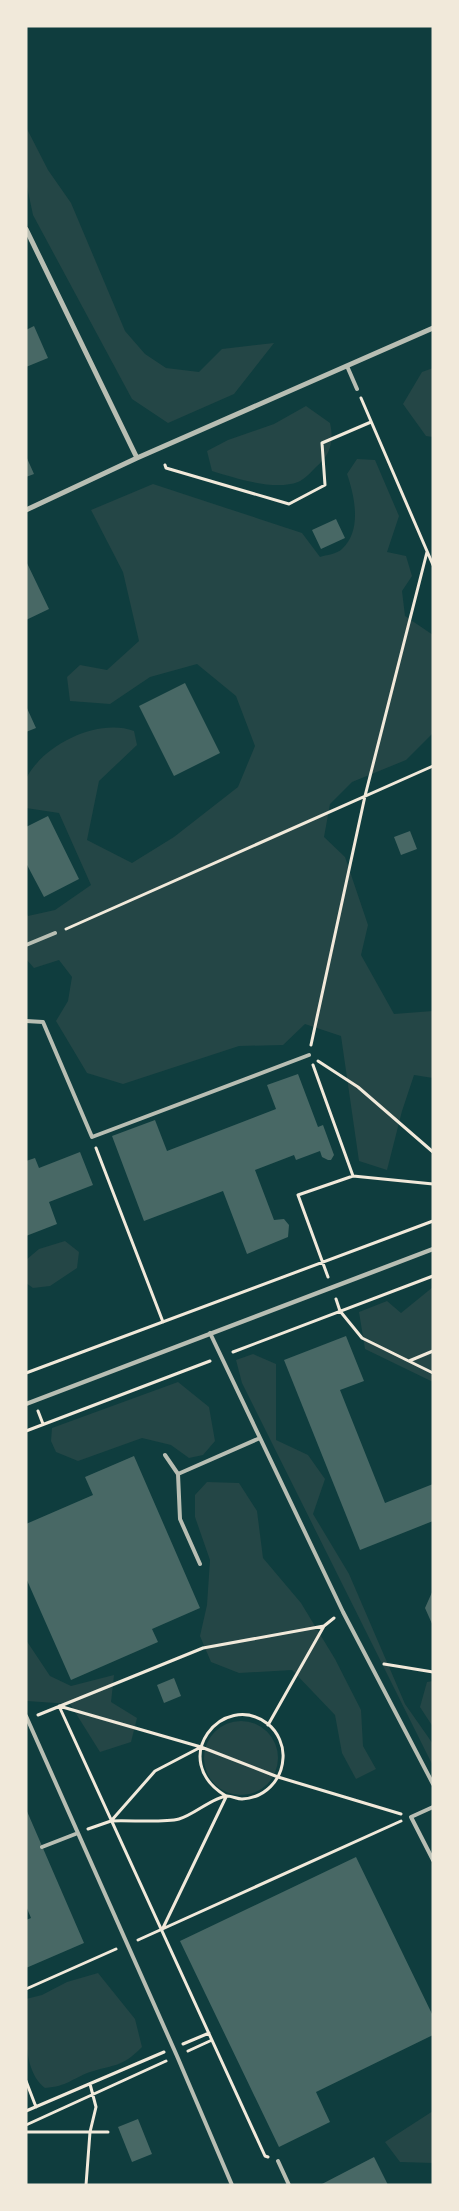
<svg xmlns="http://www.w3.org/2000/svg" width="459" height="2211" font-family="Merriweather,serif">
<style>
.green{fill:#244646}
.building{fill:#486865}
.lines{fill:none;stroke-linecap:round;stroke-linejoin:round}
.path{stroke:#f1e9da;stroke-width:3}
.service{stroke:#b8beb3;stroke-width:4}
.pedestrian{stroke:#b8beb3;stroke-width:4.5}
.minor{stroke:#b8beb3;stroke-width:5}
</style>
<rect width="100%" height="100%" fill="#0f3d3e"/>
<path class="green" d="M26,127L48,170L71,203L125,331L145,354L166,368L199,372L222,349L274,343L234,394L168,423L132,399L33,215L26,182Z
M433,368V437L426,436L403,404L422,372Z
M306,406L330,423C334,441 331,454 316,467C311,472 305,479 298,482C274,491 235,478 212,471L207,451L228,440L274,424Z
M357,459L375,460L399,516L387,552L406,556L412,576L402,591L405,616L433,635V733L406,760L352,782L330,804L324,837L345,857L368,925L361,955L394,1014L433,1011V1078L414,1075L402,1111L387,1170L359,1161L341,1036L305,1024L283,1045L239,1046L123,1084L87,1073L56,1021L68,1001L72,977L59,960L34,968L26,959V912L28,916L55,910L91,885L59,813L26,808C26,800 23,784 27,777C45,744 98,718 134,731L137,745L99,781L87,840L132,863L174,837L238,787L255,746L236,696L197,664L150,677L110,704L70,701L67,677L80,665L107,670L139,641L123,572L91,510L153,484L302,533L320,557C326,555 337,554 342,549C362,531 355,497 347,474Z
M65,1241L79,1252L77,1268L50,1286L33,1288L26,1283V1260L39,1249Z
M433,1287V1382L365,1349L359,1312L387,1301L401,1313Z
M253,1354L276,1364V1440L308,1455L325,1479L313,1514L349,1574L405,1704L433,1744V1766L242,1383L236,1360Z
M178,1382L209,1407L215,1441L203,1455L189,1458L171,1445L142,1438L78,1461L56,1452L51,1441L52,1428Z
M207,1482L239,1483L257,1511L263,1558L301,1603L335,1659L361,1710L363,1746L376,1769L356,1779L342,1753L335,1715L292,1670L239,1673L211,1662L200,1636L207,1605L210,1560L195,1517V1495Z
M26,1640L50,1676L71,1686L114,1675L111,1702L137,1718L131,1742L100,1752L70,1704L27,1701Z
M433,1681V1727L420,1707L427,1682Z
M204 1758a37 37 0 1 1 74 0a37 37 0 1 1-74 0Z
M98,1973L135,2019L142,2047C121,2068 115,2064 90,2072C71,2079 68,2086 45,2088C22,2071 26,2026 26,1999L42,1995L67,1982Z
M433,2111V2163L400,2162L385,2142Z"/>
<path class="building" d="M34,326L48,358L26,367V330Z
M26,456L34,474L26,477Z
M336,519L345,538L321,549L312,530Z
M26,561L49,609L26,620Z
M185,683L220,753L174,776L139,706Z
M26,706L36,728L26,732Z
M48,816L79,879L44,897L26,863V827Z
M410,831L417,849L401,855L394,837Z
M298,1074L318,1127L323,1125L334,1155L331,1160H328L322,1157L320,1151L296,1160L294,1155L255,1170L274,1220L284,1219L289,1225L288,1237L247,1254L223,1191L144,1221L112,1136L155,1120L167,1151L276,1109L267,1085Z
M80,1152L93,1185L49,1202L57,1224L26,1236V1161L35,1158L39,1168Z
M346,1336L364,1381L340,1390L385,1503L433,1484V1521L360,1550L284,1360Z
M134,1456L200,1608L152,1629L158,1642L71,1680L26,1578V1524L93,1495L85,1477Z
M433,1590V1626L425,1608Z
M174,1678L181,1696L164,1703L157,1685Z
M26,1809L84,1943L26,1968V1920L31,1918L26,1906Z
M356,1857L433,2016V2035L316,2092L330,2122L279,2147L180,1941Z
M138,2119L152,2154L132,2162L118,2127Z
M374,2157L388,2185H320Z"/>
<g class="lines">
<path class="path" d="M361,398L433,565
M165,465L166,468L289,504L325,485L322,443L371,422
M66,929L433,766
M311,1045L365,796L427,552
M318,1061L358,1087L433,1152
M313,1065L353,1176L298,1195L328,1277
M96,1148L163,1322
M353,1176L433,1184
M336,1299L340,1311L362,1338L433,1373
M233,1352L433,1276
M409,1361L433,1351
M26,1373L433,1221
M38,1411L43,1424
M26,1431L210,1361
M384,1664L433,1672
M38,1715L203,1648L324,1626L334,1618
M268,1725L324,1626
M201,1747L155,1771L111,1821C129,1820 164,1823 179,1819C194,1815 213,1797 227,1796C232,1796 237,1799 242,1799C265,1798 282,1780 283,1758C284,1746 278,1732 268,1724C223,1689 166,1760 226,1796
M88,1829L111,1821
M162,1930L226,1797
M138,1940L401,1821
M26,1989L116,1949
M183,2044L209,2033
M188,2051L212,2040
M26,2081L36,2107
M26,2111L164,2052
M26,2125L166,2061
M26,2132H108
M268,2157L265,2156L59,1706L201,1747L278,1777L401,1814
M86,2185L90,2132L96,2107L90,2084"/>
<path class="service" d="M347,366L357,389
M26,945L55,933
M26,1021L43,1022L92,1137L309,1055
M210,1333L343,1612L433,1784
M165,1455L178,1474L180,1519L200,1564
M178,1474L260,1438
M26,1716L177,2056L232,2185
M433,1807L411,1817L433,1860
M42,1847L78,1833
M278,2161L289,2185"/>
<path class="pedestrian" d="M26,1404L433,1249"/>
<path class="minor" d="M26,229L137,458
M26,510L137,458L433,328"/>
</g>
<rect width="459" height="2211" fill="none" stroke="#f1e9da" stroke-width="55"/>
</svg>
